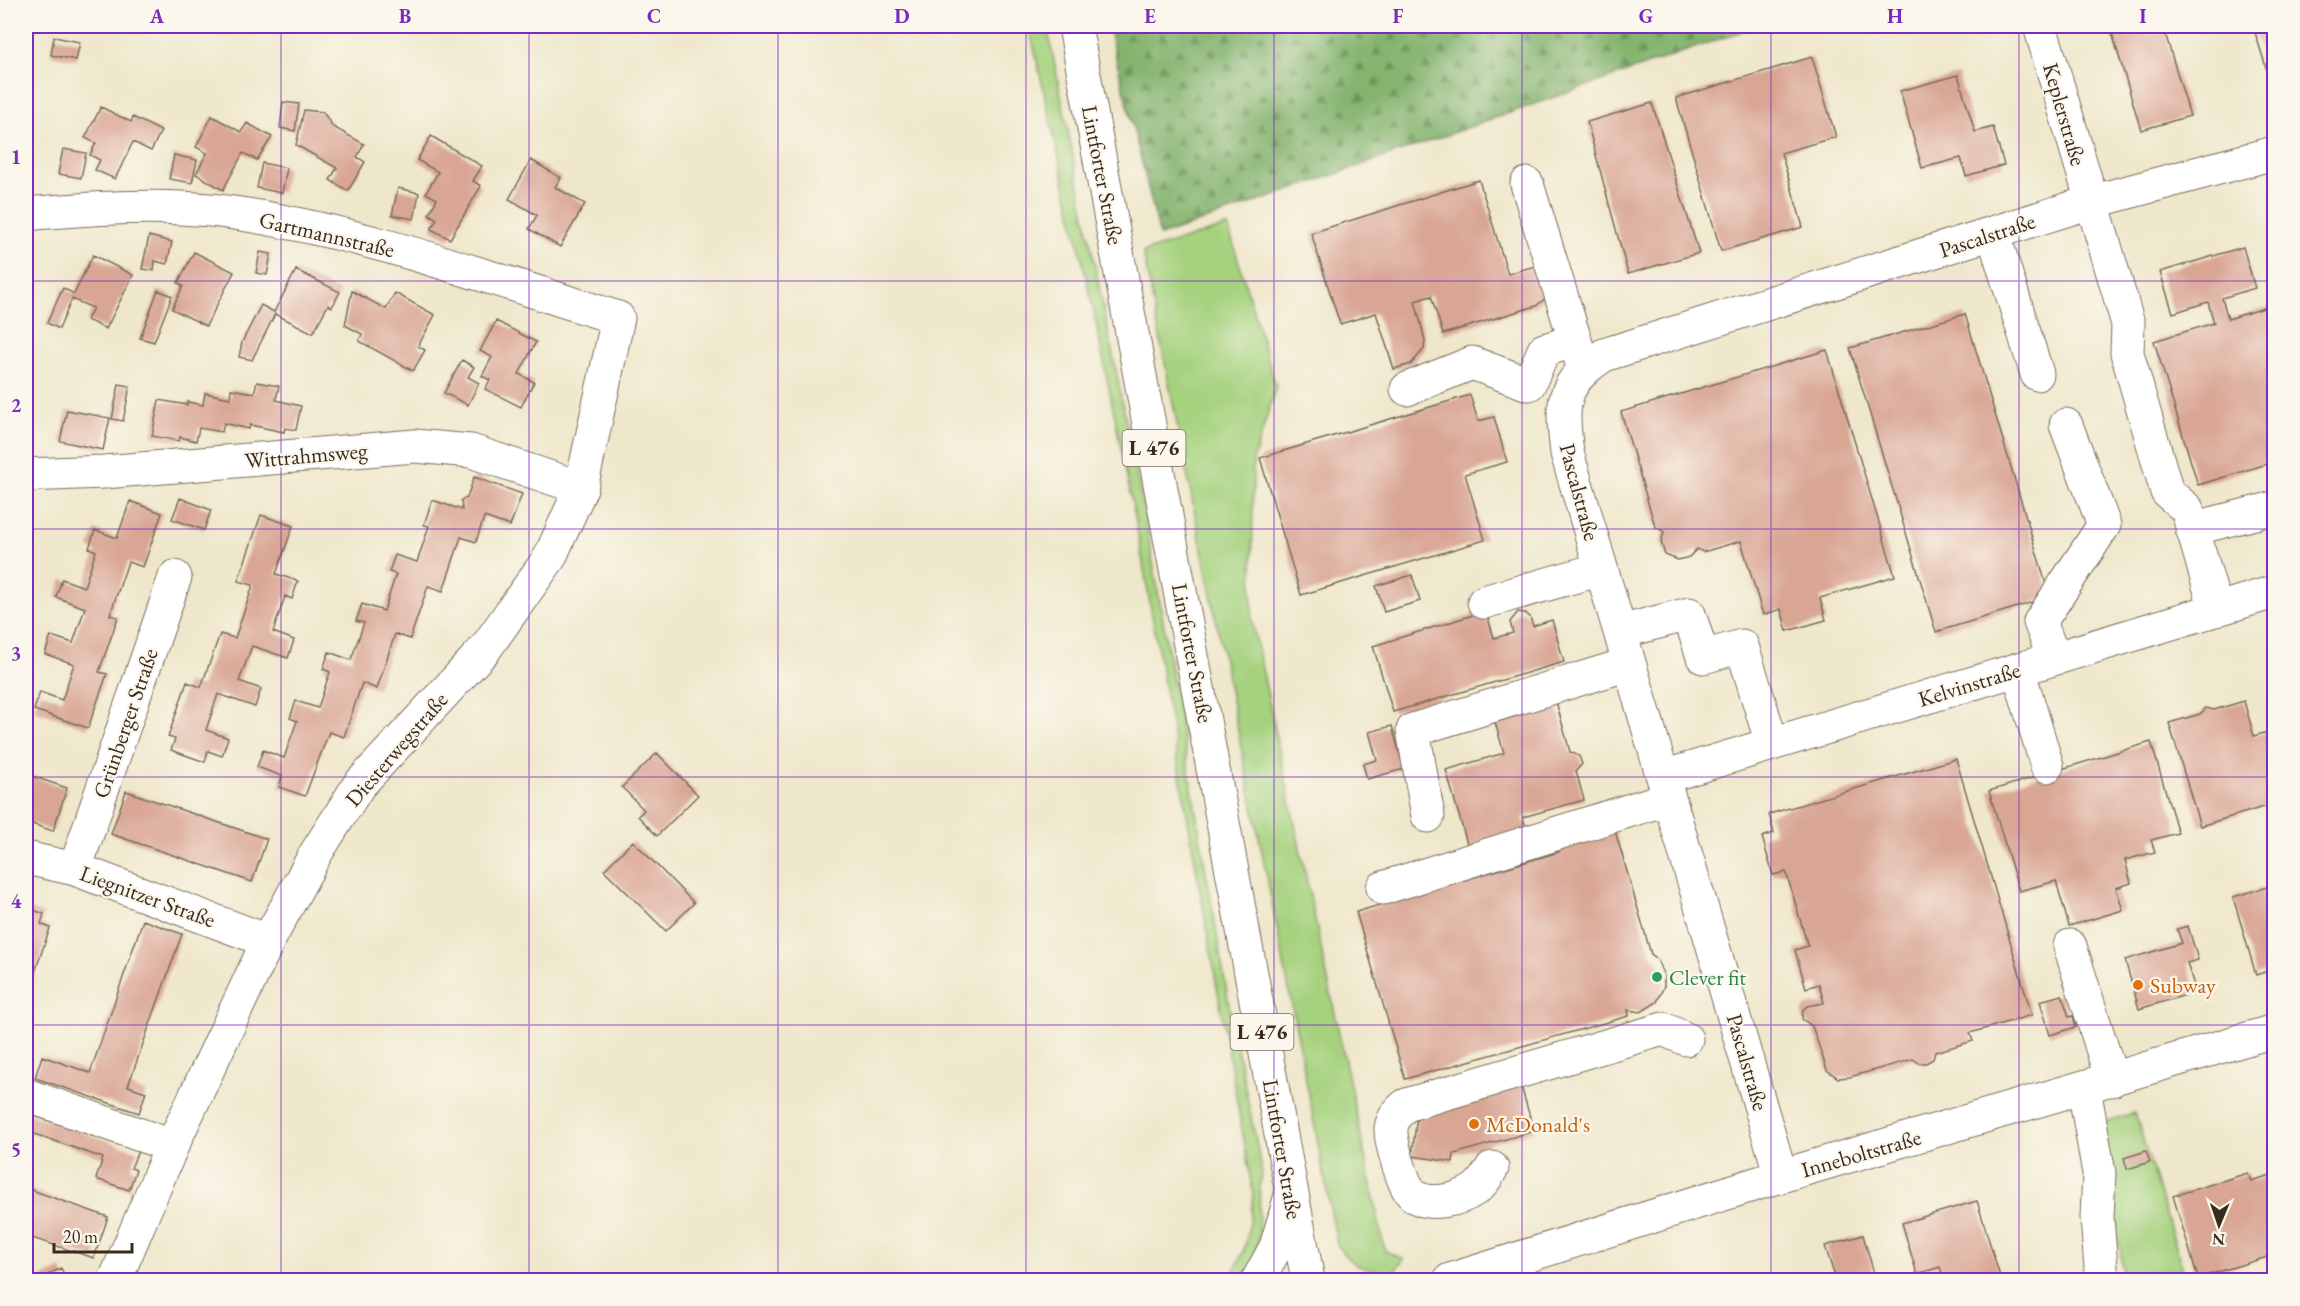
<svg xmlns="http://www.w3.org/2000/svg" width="2300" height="1306" font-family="'EB Garamond',serif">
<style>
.grass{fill:#a6d27f;stroke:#707e4e;stroke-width:1.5}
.forest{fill:url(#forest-firs);stroke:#606f46;stroke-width:1.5}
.building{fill:#d9a694}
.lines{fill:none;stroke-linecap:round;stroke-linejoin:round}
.minor-casing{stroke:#7a6c5b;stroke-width:35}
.major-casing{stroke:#7a6c5b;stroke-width:35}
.minor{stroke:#fff;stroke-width:33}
.major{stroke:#fff;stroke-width:33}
.grid{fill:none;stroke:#7b2cbf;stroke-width:1.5;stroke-opacity:0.55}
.leisure-dot{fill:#2e9e5b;stroke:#fbf7ec;stroke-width:2}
.food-dot{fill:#e8710a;stroke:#fbf7ec;stroke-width:2}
.labels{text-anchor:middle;stroke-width:4.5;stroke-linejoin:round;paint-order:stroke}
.shield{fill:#fbf7ec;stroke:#75685c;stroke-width:1.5}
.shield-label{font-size:21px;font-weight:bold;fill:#3b2a1e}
.street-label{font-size:22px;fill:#3b2a1e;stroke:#fbf7ec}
.leisure-label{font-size:22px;fill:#27864d;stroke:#fbf7ec;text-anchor:start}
.food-label{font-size:22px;fill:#c56008;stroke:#fbf7ec;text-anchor:start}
.neatline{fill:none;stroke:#7b2cbf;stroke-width:2}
.grid-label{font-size:20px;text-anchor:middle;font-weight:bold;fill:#7b2cbf}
</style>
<defs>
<pattern id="forest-firs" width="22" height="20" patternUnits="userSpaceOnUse" patternTransform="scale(1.5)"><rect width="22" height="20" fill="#84b46e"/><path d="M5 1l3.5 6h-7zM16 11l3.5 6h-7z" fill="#6d935a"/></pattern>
</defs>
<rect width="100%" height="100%" fill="#fbf7ec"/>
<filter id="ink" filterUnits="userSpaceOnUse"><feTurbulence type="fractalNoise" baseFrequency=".0167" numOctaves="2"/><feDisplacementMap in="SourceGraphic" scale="12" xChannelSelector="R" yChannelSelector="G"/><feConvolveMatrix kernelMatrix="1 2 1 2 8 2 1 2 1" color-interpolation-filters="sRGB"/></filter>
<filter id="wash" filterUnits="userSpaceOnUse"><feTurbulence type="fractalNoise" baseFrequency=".008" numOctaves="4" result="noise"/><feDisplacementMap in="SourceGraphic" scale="24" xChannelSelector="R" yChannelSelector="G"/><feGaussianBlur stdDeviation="1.35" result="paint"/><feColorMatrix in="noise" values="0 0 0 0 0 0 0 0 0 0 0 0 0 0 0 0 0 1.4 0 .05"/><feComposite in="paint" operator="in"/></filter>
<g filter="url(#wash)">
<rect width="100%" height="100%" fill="#efe7cb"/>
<path class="grass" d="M1029,26H1047L1145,516L1233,1028L1261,1165L1258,1239L1253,1265L1243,1280H1227C1248,1256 1250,1224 1253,1193L1135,518L1093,308Z
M1228,226L1276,387L1253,461L1252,621L1385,1251L1404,1259L1393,1273C1369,1271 1348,1267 1337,1244L1280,943L1143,252Z
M2135,1113L2186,1280H2123L2120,1245L2107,1234L2104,1122Z"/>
<path class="forest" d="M1108,26H1757L1160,236Z"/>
<g id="blocks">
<path class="building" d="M2110,26H2163L2190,116L2141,130Z
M2253,26H2274V79L2270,80Z
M54,37L80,42L76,60L51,55Z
M1812,57L1836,137L1781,153L1803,227L1721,251L1676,98Z
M1958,75L1975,132L1993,127L2004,165L1966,176L1961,158L1922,168L1900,91Z
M283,102L299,104L295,131L280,128Z
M1652,103L1699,253L1628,274L1587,122Z
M101,107L131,122L133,117L161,131L151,151L133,142L115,179L95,170L100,160L90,155L96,143L85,138Z
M304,110L323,112L333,127L364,144L357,157L365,162L348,191L330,180L337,168L296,145Z
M212,116L241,132L247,123L272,137L257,160L243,153L223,190L196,174L207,153L196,147Z
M431,136L482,166L473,181L481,186L450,239L431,229L437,219L429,214L437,199L426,193L438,172L417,160Z
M63,149L86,153L81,178L58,174Z
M174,155L197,160L192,183L169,179Z
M531,160L561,178L555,187L585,204L560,247L529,229L537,215L509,199Z
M262,163L287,168L282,193L257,188Z
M1479,180L1508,274L1545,263L1546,298L1536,306L1443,334L1431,296L1415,301L1425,340L1424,349L1411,364L1394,369L1376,313L1340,324L1311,233Z
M398,188L419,193L414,219L392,215Z
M149,236L172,242L167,264L155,261L154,271L142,269Z
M2243,247L2255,288L2222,298L2228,319L2274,305V462L2198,485L2154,341L2214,323L2208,302L2173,313L2160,272Z
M194,252L234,272L206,326L172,309L183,286L178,283Z
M260,252L271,254L267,275L256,273Z
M93,255L133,275L106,329L87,320L93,308L72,299L59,329L47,323L63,288L74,294Z
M296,270L340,292L332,307L328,305L313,333L275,314L252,360L239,357L242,342L261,305L274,312Z
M158,290L172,296L154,342L140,338Z
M352,291L386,309L395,293L435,315L418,346L425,350L413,371L359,341L362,334L345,325Z
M1965,314L2050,597L1936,632L1850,348Z
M496,321L536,342L519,374L534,382L521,407L485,389L490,380L482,376L492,357L480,351Z
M1827,350L1895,576L1820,598L1826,620L1787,631L1781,609L1763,615L1741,541L1703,552L1697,549L1689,557L1678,560L1665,555L1661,542L1664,532L1655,526L1621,412Z
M462,360L474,367L468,377L479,383L468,405L444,393Z
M257,382L279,386L276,400L301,406L296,430L285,428L284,432L250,425L249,429L224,423L222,432L199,428L196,441L180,437L179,441L152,436L159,400L187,405V402L203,405L205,393L230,398L231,389L254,393Z
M119,384L130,386L123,421L112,419Z
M1470,395L1478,421L1494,417L1507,462L1465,474L1485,540L1301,595L1260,458Z
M67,410L110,418L103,450L60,441Z
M474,477L522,494L510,526L484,517L476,542L461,537L443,591L428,586L410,639L395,634L377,689L362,683L344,737L329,732L305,796L279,787L282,776L257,767L263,750L284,758L297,721L290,718L296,701L318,708L330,672L323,669L329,652L351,660L364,623L356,621L362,604L384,611L396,574L389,572L395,555L417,562L429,526L424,525L432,500L462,510L461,500L467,498Z
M180,498L211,510L204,530L172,519Z
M130,501L162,513L143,567L128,562L110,615L118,617L99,672L107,674L88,728L34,710L40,692L62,700L74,664L45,654L51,636L73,643L85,608L56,597L62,579L84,587L96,551L89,548L95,530L117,538Z
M261,515L293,526L276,574L298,581L292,599L285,596L273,632L294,640L288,658L252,646L239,681L261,689L255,707L218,694L206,730L228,738L222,756L208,751L205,762L171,750L175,739L168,737L187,682L201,687L220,634L235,638L253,585L238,581Z
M1412,575L1420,601L1384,612L1376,586Z
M1486,611L1494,638L1513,633L1510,622L1518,612L1525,613L1530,617L1533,626L1552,620L1564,662L1393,712L1373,646Z
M1555,698L1570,752L1579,756L1582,764L1576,771L1584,800L1523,817L1527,830L1468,847L1446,770L1504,753L1493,715Z
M2244,701L2254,736L2274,730V804L2200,826L2169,723L2200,714L2206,708L2214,710Z
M1392,726L1404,769L1367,779L1363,764L1377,760L1369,732Z
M2151,742L2178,833L2151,840L2155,852L2125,860L2131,883L2116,888L2123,910L2069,926L2056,881L2019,891L1989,791Z
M657,753L698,795L657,836L638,816L644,810L622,787Z
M1956,759L2032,1015L1970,1033L1973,1041L1935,1052L1933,1059L1926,1063H1919L1913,1059L1850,1077L1838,1078L1827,1070L1812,1026L1802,1019L1803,1010L1807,1006L1824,1003L1819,984L1806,988L1795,950L1808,946L1786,872L1773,875L1762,837L1774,833L1769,814Z
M26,774L67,788L53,831L26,822Z
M126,791L267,839L252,882L111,834Z
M1614,827L1651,954L1657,959L1664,976V986L1657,1002L1641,1012L1628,1010L1629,1016L1405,1079L1356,912L1559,852L1556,844Z
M633,841L694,903L666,931L604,870Z
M2274,885V969L2256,975L2233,897Z
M26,907L44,914L41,924L50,928L26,998Z
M143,920L182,934L128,1086L146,1092L139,1113L35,1078L42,1056L90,1073Z
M2188,926L2198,960L2187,963L2196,992L2139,1009L2125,960L2182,943L2177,929Z
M2062,995L2069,1017L2073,1016L2076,1027L2050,1035L2040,1001Z
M1519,1079L1534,1131L1454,1154L1453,1162L1412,1156L1417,1115L1425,1117L1422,1106Z
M26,1113L138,1151L131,1168L136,1170L129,1190L96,1179L103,1158L26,1131Z
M2146,1151L2150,1162L2127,1169L2124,1158Z
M2248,1173L2251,1181L2274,1174V1255L2198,1278L2173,1196Z
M26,1188L108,1217L94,1258L26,1236Z
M1977,1201L2001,1280H1944L1940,1267L1917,1274L1902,1223Z
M1863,1235L1876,1280H1836L1825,1246Z
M61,1268L66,1279L43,1280L41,1278Z"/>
</g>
</g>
<g filter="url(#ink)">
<use href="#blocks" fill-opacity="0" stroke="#7a6c5b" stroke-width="1.5"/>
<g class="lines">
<defs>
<path id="minor" d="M2040,26L2128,324L2127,353L2167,492L2187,509L2216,610
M1527,184L1581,360
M26,214C94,208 166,203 234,213C365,232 492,279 618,318L581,488L550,557L485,649L359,785L316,853L268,941L172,1146L115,1280
M1993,233L2037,374
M1407,389L1472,363L1529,384L1544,350L1575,341
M26,475L104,472L415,446L471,451L581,488
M2192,529L2274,508
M1484,602L1601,569
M1620,632L1689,614L1703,657L1742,646L1772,744
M2054,658L2040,622L2104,525L2066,425
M2018,669L2047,766
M1663,777L2274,592
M1428,816L1413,730L1629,664
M26,858L75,869L268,941
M75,869L175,577
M1383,888L1669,798
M2070,946L2112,1080
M2084,1088L2099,1173L2097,1218L2102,1280
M26,1095L172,1146
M1492,1168C1487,1176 1482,1185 1474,1190C1459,1200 1427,1208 1412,1194C1403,1186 1390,1140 1391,1128C1393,1118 1397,1112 1406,1105L1663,1029L1686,1039
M1781,1176L1567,453C1561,403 1560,384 1604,355L2091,202L2274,153
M1450,1280L1781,1176L2274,1031"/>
<path id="major" d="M1075,26L1308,1280
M1258,1280L1276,1247L1290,1199"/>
</defs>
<use href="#minor" class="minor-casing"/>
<use href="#major" class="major-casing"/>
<use href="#minor" class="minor"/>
<use href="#major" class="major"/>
</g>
</g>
<path class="grid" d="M281,26V1280M529,26V1280M778,26V1280M1026,26V1280M1274,26V1280M1522,26V1280M1771,26V1280M2019,26V1280M26,281H2274M26,529H2274M26,777H2274M26,1025H2274"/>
<circle class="leisure-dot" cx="1657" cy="977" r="6"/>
<g class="food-dot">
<circle cx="2138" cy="985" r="6"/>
<circle cx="1474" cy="1124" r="6"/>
</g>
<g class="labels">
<g class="shield">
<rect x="1122.5" y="430" width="63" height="36" rx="4.5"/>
<rect x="1230.5" y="1014" width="63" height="36" rx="4.5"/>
</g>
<g class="shield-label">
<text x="1154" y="455">L 476</text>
<text x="1262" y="1039">L 476</text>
</g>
<g class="street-label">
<text transform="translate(2065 114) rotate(74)" y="8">Keplerstraße</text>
<text transform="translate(1103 175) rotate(79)" y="8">Lintforter Straße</text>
<text transform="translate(327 234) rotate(13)" y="8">Gartmannstraße</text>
<text transform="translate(1987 235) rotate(-18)" y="8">Pascalstraße</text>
<text transform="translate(306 455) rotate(-5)" y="8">Wittrahmsweg</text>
<text transform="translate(1580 492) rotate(75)" y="8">Pascalstraße</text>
<text transform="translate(1193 653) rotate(79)" y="8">Lintforter Straße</text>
<text transform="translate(1969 684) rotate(-17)" y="8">Kelvinstraße</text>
<text transform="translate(125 723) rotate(-71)" y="8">Grünberger Straße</text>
<text transform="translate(396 749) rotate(-49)" y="8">Diesterwegstraße</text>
<text transform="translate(148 896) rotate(20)" y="8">Liegnitzer Straße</text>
<text transform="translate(1748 1062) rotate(74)" y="8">Pascalstraße</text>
<text transform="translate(1283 1149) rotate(80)" y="8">Lintforter Straße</text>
<text transform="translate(1861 1153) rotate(-16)" y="8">Inneboltstraße</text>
</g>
<g class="leisure-label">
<text x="1669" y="985">Clever fit</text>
</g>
<g class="food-label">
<text x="2150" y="993">Subway</text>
<text x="1486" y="1132">McDonald's</text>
</g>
</g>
<rect width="2300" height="1306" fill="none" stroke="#fbf7ec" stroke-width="66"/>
<g transform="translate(2219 1225) rotate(182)" stroke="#fbf7ec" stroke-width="4.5" paint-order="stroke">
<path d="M0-4.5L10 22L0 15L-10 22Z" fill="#3b2a1e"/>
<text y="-9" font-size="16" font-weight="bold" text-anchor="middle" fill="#3b2a1e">N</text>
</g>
<path d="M54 1243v9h78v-9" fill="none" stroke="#3b2a1e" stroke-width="3"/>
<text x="63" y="1243" font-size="18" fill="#3b2a1e" stroke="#fbf7ec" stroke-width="4.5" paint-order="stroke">20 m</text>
<rect x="33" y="33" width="2234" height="1240" class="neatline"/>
<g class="grid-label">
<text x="157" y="23">A</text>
<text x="405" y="23">B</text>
<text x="654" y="23">C</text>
<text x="902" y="23">D</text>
<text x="1150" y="23">E</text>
<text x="1398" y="23">F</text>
<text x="1646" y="23">G</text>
<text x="1895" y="23">H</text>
<text x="2143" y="23">I</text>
<text x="16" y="164">1</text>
<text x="16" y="412">2</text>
<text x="16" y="660">3</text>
<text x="16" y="908">4</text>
<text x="16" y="1156">5</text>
</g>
</svg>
